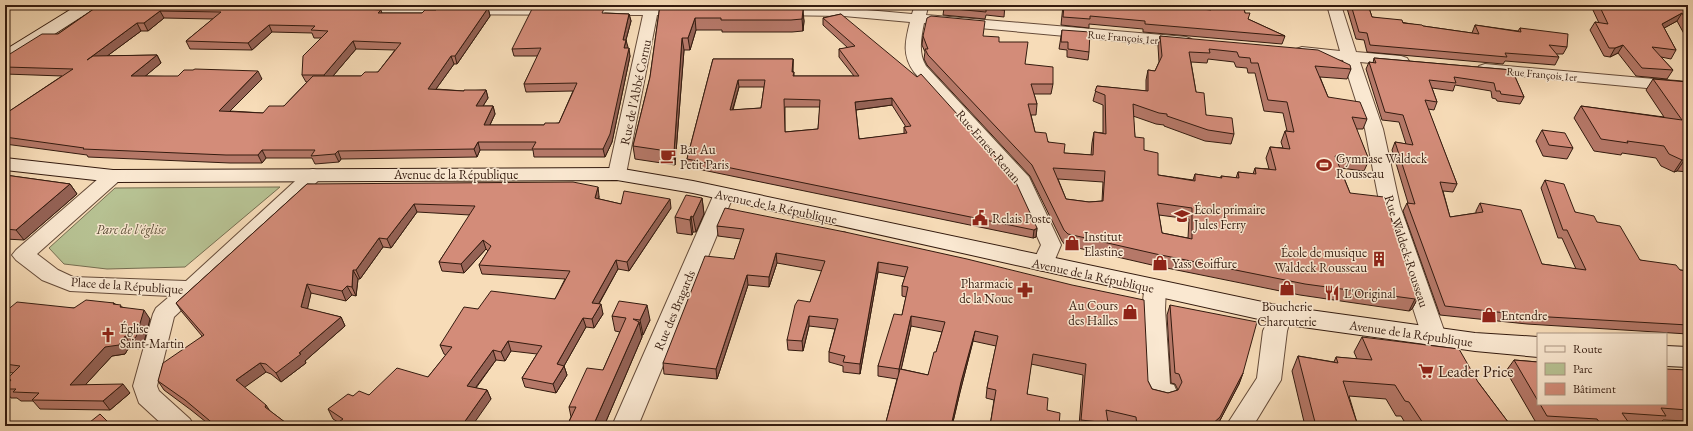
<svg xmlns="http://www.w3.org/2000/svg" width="1693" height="431" font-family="'EB Garamond',serif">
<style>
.green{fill:#b7c293;stroke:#766e51}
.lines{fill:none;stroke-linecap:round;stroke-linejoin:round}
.minor-casing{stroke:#654b39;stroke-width:2}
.secondary-casing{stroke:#341b0f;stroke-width:2}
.minor{fill:#fae8d1;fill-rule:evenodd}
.secondary{fill:#fae8d1;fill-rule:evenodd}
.wall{fill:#b57868;stroke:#341b0f;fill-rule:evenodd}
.shaded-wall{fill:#946255;stroke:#341b0f}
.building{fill:#d38c79;stroke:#341b0f;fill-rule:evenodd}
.labels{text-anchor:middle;stroke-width:3;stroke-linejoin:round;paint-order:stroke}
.far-street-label{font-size:11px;fill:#341b0f;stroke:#fae8d1}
.street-label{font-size:13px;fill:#341b0f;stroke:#fae8d1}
.poi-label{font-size:13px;fill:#341b0f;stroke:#fae8d1;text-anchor:start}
.park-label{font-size:13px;font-style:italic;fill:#5b4d37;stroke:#fae8d1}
.near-poi-label{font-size:16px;fill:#341b0f;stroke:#fae8d1;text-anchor:start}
</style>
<rect width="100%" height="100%" fill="#f7dcb8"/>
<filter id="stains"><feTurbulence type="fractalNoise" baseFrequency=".005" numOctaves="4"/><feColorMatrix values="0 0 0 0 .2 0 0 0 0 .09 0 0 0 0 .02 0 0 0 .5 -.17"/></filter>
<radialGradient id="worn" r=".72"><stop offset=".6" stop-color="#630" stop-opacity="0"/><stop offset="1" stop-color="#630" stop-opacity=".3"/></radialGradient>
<path class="green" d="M280,187L185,267L107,269L64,264L49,248L115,188Z"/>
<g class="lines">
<defs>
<path id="minor" d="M51,5H108L110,8L108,11L103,12L58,9L53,8Z
M915,5H927L928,7L926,15L1186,37L1191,39L1194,42L1191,45L1186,47L924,23C921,38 918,53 926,66L1029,177L1061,245L1051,269L1043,271L1035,269L1032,264L1041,245L1013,183L914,72C902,55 905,42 910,22L844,16L775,15L770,14L768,11L770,8L775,7L844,8L912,14Z
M1327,5H1341L1356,52L1401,56L1407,58L1409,61L1407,64L1401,66L1360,62L1383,129L1400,206L1446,336L1442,342L1434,344L1426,342L1422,336L1380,206L1365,129L1343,60L1302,57L1296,55L1294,52L1296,49L1302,47L1340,51Z
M353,6L685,7L690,8L692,11L690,14L657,15L626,174L624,178L617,180L610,178L608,174L643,15L353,14L348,13L346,10L348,7Z
M1485,64L1688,82V92L1479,72L1477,69L1479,66Z
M313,169L320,171L322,175L320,179L174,317L157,386L159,391L190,419L194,426H164L139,403L133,386L153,314L156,308L170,296L70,291L42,280L16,260L12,255L16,250L106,172L113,170L120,172L122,176L120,180L37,254L58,270L73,277L186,281L306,171Z
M724,188L731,190L734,194L638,426H612L714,194L717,190Z
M1155,280L1163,283L1166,288L1165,309L1170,384L1174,385L1177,392L1174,399L1165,402L1149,398L1146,391C1145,370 1138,298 1147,283Z
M1281,307L1289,309L1292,315L1287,331L1281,380L1253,426H1226L1257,378L1263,331L1273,309Z"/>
<path id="secondary" d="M78,5H97L95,8L11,62L5,63V50Z
M5,158L113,170L617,168L693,181L1281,306L1475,333L1538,337V357L1475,351L1281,324L693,193L617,180L113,182L5,170Z
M1666,346L1688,347V367L1666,366Z"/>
</defs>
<use href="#minor" class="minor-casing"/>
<use href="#secondary" class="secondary-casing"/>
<use href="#minor" class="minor"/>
<use href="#secondary" class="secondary"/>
</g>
<path class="wall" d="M539,5H609V6Z
M660,5H794V6H801L804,21L803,31L792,32H722V30H696L690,50H684L675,165L635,159L633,146L650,77Z
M1005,5L1004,17L986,15L985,19L943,15L944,8Z
M1063,5H1182V7L1208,10L1207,5H1243L1245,13L1248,19L1285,36L1282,44L1143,32V29L1089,24V28L1061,25Z
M1346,5H1368L1372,17L1423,26L1472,33L1475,25L1518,31L1520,28L1567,47L1563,54H1556L1559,57L1555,65L1505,61L1503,64L1367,52L1364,40L1356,39Z
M1594,5H1629L1643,7L1642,5H1688V41L1677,21L1664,28L1676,50L1671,59L1661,57L1673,70L1667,79L1636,76L1618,53L1610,57L1604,56L1590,30L1595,22L1599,23L1592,8Z
M98,6L370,8V9L382,13H422L488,8L490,16L457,64H454L436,89L464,91L486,90L488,98L483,106H493L495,114L490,125H544L559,123L573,91L526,92L524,84L538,56H514L512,49L605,13L629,14L631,21L626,40L627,48L630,56L612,142L605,157H534L533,150H480L477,157L341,159L339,162L315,164L312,158H266L262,163H230L88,157L87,155L5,144V114L62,76L5,74V57L58,34ZM164,18L213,19L186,41L190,49L252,50L272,32L312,33L314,38H321L302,75L306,82H307L284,106L263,113L230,111L262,79L145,76L161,63L157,55L107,56L141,31H148ZM356,49L395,50L378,72L361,76H333Z
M841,14L1037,228L1036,237L1033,238L688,167L687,159L713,59H793V72H794V76H854L839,57V49L848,48L823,25V18ZM739,87H764L761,108L733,110ZM892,105L906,127H904V134L859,139L856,110ZM785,107H820L818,129L785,132Z
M1062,30L1089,52L1088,60L1067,57V50L1059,49Z
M923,36L999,42L1025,64L1053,84L1051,94H1034L1037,104L1036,115H1031L1035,132L1064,153L1091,155L1092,143L1094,132L1103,133V105L1093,101L1097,86L1146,91V80L1148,70L1155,71L1159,62L1158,46L1160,36L1351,69L1347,79L1320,77L1328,97L1367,119L1363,129H1356L1369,160L1364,171L1340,168L1350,193L1418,298L1412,309L1409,311L1300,295L1152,265L1065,245L1062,241L1030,176L927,65L924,59L925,52L922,45ZM1208,59L1234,62L1236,67L1247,68L1248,73H1255L1264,111L1283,113L1287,131H1285L1281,142L1283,148L1270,147L1266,158L1269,169L1255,168L1253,174L1238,172L1236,178L1221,176V178L1195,174L1193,180L1158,175L1144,150L1135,137L1133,116L1156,124L1164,125V126L1205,141L1231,144L1234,134L1206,115L1196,92L1191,62L1207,63ZM1058,179L1103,182L1102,201L1089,202L1066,199ZM1159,215L1189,219L1188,238L1162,233Z
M1374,58L1512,70L1524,97L1520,104L1497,101L1496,99L1492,98L1491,91L1455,85L1453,91L1432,88L1437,102L1434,110L1428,109L1457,184L1453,192L1443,191L1450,217L1476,213V211L1480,203L1542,264L1576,269L1562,238H1558L1541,188L1545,180L1575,212L1597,222L1640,260L1680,270L1688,271V334L1527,324L1440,315L1403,211L1407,203H1408L1392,150L1395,142L1406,144L1399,122L1382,120L1366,69L1369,62L1373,63Z
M1653,79L1688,82V172L1677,171L1674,172L1661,166L1656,158L1622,153L1621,155L1594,151L1574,118L1581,106L1664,117L1646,90Z
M1542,130L1573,148L1567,159L1543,156L1536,141Z
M5,175L70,184L77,194L24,240L5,239Z
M307,184L599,196V199L621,204L671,208L629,271L618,269L599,304L603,314L594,328L586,327L564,366L567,375L556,393L525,387L522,378L537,354L511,351L505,361L496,360L476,388L487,390L491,399L338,422L333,419L328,409L353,396L369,395L428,377L446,355L444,354L440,345L478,309L555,299L565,279L482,274L479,265L488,251L486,249L464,273L442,271L439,262L470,215L417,212L391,248L383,247L360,279H358L356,296L352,295L346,301L311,293L307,309L341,317L345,326L305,361L306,363L281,382L271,374L266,372L244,387L270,411L290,426H211L191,410L164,390L158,381L202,336L182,312L176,303Z
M702,198L704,214L696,232H693L692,235L677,233L675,217Z
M717,226L845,232L1148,381L1152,389L1168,393L1178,390L1175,384L1171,383L1167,315L1170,305L1243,373L1239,384L1217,426H1128L1108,421L1107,426H1079L1083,375L1031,364L1027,394L1047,410L1059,426H990L994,400L986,398L987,388L996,346L973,341L960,392L952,426H885L897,379L878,376V366L902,315L906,297L902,296V286L905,277L878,272L860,374L843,372V366L829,362V352L835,329L809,326L803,351L788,350L787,340L810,302L822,271L777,263L769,287L748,285L717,379L664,374L663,363L734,259L741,239L718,236ZM911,326L942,332L936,352L928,375L901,369Z
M114,303L115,304L150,319L143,346L138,349L131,344L125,354L112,356L85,385L130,393L110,410L40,409L33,401H21L17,398H11L5,390V387L10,381L8,378L13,373L5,372V312L74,308Z
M612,316L650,320L643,335H642V337L604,426H567L571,417L569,407L603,370L620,332L615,331Z
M1362,337L1478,382L1511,426H1407L1401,416H1396L1386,399L1349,396L1358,426H1305L1292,371L1298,356L1334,362L1336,357L1357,359L1354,352Z
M1514,360L1538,362V404H1666L1688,370V421L1663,420L1658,426H1538L1506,371Z"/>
<path class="shaded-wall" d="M488,8L490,16L457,64L455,56Z
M381,10L383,17L378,13Z
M803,10L804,21L803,31L802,19Z
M160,11L164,18L148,31L144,23Z
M1682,13L1677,21L1657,32L1662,24Z
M629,14L631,21L624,47L623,40Z
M695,18L696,30L690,50L688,38Z
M137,23L141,31L91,68L87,60Z
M269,25L272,32L252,50L248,43Z
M682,38L684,50L675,165L674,152Z
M626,40L628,47L626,56L624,48Z
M353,41L356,49L327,83L324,75Z
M1623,45L1618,53L1610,57L1615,48Z
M629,48L630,56L612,142L605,157L603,149Z
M157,55L161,63L136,84L131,76Z
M451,56L454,64L431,96L428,89Z
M793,59V66L792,80V72Z
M258,71L262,79L222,119L219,111Z
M738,80L739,87L730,118V110Z
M486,90L488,98L478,114L476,106Z
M892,98V105L855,110V102Z
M493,106L495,114L486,133L484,125Z
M478,142L480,150L477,157L474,149Z
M262,150L266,158L262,163L258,155Z
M338,151L341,159L339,162L335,154Z
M1685,159L1677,171L1674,172L1682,160Z
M70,184L77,194L24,240L16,230Z
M598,187L599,196L597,207L595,198Z
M702,198L704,214L696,232L693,217Z
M670,199L671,208L629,271L627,262Z
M414,204L417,212L391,248L387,239Z
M691,216L693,232L692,235L690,220Z
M1037,228L1036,237L1033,238L1034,230Z
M379,238L383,247L360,279L356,270Z
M483,240L486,249L464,273L461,264Z
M776,253L777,263L769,287V277Z
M616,260L618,269L594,312L592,303Z
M878,262V272L860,374V364Z
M353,270L358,279L356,296L352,287Z
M747,275L748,285L717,379L716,369Z
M307,284L311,293L306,316L301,307Z
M347,286L352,295L346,301L342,291Z
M1418,298L1412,309L1409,311L1415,299Z
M601,304L603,314L594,328L592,319Z
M647,305L650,320L643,335L640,320Z
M144,310L150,319L143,346L138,349L132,340Z
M809,316V326L803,351L802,341Z
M911,316V326L899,379V369Z
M341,317L345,326L305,361L306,363L281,382L276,373L299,353Z
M583,318L586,327L560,373L557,364Z
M639,322L642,337L604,426H593Z
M975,331L973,341L960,392L952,426H951L961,382Z
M125,336L131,344L125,354L112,356L77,394L70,385L105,347Z
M508,341L511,351L505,361L501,352Z
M493,350L496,360L470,395L467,386Z
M260,363L266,372L241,390L236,380Z
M564,366L567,375L556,393L553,384Z
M1243,373L1239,384L1217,426H1210Z
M123,384L130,393L110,410L103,401Z
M487,390L491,399L472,426L463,424Z
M266,405L272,414L265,407Z
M221,423L222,426H216Z"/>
<path class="building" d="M660,5L801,6L803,10L802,19L791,20H721V18H695L688,38H682L674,152L633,146L650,77Z
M945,5H1005L1004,10L986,8V12L944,8Z
M1064,5H1182V7L1211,10L1210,5H1243L1245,13H1250L1248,19L1285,36L1145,24V21L1090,16V19L1063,17Z
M1351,5H1368L1372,17L1402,20L1403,23L1422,25L1423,26L1479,34L1475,25L1521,32L1520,28L1568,34L1567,47L1549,45L1559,57L1505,53L1507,57L1370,45L1367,33L1359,32Z
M1599,5H1629L1653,8L1651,5H1688V24L1682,13L1662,24L1676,50L1652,47L1673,70L1642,68L1623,45L1615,48H1609L1595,22L1608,24Z
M98,6L370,8L368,9L381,10L378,13H422L425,10H436L438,8H488L455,56H451L428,89L464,91V90H486L476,106H493L484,125H544L545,123H559L577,83L524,84L541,48L512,49L532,9H604L602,13L629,14L623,40H626L624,48H629L610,134L603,149H532L536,142H478L474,149L338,151L335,154L311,156L315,150H262L258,155H226L83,149L84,148L5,137V114L73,69L5,67V57L42,34H58ZM160,11L221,12L186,41L248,43L269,25L315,26L311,30L328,31L303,56L302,75H324L353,41L401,43L378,72H365L361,76H313L284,106H269L263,113L219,111L258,71L195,69L193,70H184L178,76H131L157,55L93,56L87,60L137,23H144Z
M841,14L917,77L921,74L1013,176L1037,228L1034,230L687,159L713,59H793L792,72H794L793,76H859L839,49L855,46L823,18ZM738,80H765L761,108L730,110ZM892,98L911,126L904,127L907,133L859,139L855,102ZM784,99L820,100L818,129L785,132Z
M931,16L985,21L983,36L999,37V42H1028L1025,64L1053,67V84H1031L1037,104H1028L1035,132L1046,133L1048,142L1065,144L1064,153L1093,155L1094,132L1106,134L1105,95L1095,91L1097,86L1148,91V70L1155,71L1162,56L1160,36L1318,50L1350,65L1351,69L1315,66L1328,97L1360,102L1367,119L1352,117L1369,160L1335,156L1350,193L1384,197L1418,298L1415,299L1305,284L1156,254L1068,234L1064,230L1032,165L928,55L925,49H928L923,36L927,18ZM1209,49L1237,52L1239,57L1250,58L1251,63H1258L1268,100L1287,102L1294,132L1285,131L1290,149L1270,147L1276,170L1255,168L1256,174L1238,172L1239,178L1221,176L1222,178L1195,174V181L1158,175V153L1144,150V138L1135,137L1133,104L1159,113L1167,114V116L1208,130L1234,134L1232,118L1206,115L1204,93L1196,92L1189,52L1210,53ZM1053,168L1105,171L1103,201L1089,202L1066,199ZM1157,203L1192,208V239L1162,233Z
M1062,30L1090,32L1089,52L1068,49V42H1061Z
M1374,58L1512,70L1524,97L1501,94L1500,91H1496L1494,83L1454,77L1456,83L1429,80L1437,102L1425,100L1457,184L1440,182L1450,217L1483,212L1480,203L1521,210L1542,264L1586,270L1567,230H1563L1545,180L1564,184L1575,212L1594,216L1597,222L1620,226L1640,260L1676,265L1680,270L1688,271V325L1532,316L1445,306L1407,203L1415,204L1395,142L1413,145L1403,115L1385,112L1369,62L1376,63Z
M1653,79L1688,82V122L1685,121L1688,125V159H1685L1682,160L1669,154L1664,146L1627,141L1628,143L1601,139L1581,106L1682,120Z
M1542,130L1565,133L1573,148L1549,145Z
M5,175L70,184L16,230L5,229Z
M573,182L598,187L595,198L621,204L624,191L670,199L627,262L616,260L592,303L601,304L592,319L583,318L557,364L564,366L553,384L522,378L542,346L508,341L501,352L493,350L467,386L487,390L463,424L471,426H333L343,419L328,409L348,394L353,396L359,391L369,395L397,368L428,377L452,347L440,345L464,307L478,309L491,291L555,299L570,271L479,265L491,246L483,240L461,264L439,262L475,206L414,204L387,239L379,238L356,270H353L352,287L347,286L342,291L307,284L301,307L341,317L299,353L301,354L276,373L266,364L260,363L236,380L266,405L265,407L290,426H224L221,423L216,426L185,400L158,381L163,363L204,335L176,303L307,184Z
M686,195L702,198L693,217L691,216L690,220L675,217Z
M725,208L845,232L967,259L1072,285L1144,300L1148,381L1152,389L1168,393L1178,390L1182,382L1179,374L1175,373L1170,305L1257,322L1243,373L1220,417L1210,426H1137L1136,417L1106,410L1108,423L1081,420L1086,364L1033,354L1027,394L1048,398L1047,410L1060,413L1059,426H1023L1018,425V426H990L996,390L987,388L998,336L975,331L961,382L951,426H885L900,369L928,375L934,352H936L945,322L911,316L899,369L878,366L894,314L902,315L908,287L902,286L908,267L878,262L860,364L843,362L845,356L829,352L838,319L809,316L802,341L787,340L795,305L798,300L810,302L825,261L776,253L769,277L747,275L716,369L663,363L705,256L734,259L744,229L717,226Z
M86,300L114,303L113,304L121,305L120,307L144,310L136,337L132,340L125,336L119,345L105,347L70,385L123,384L103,401L32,400L39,393L13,392L16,389H5V387L11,380L8,378L20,366L5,364V312L17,302L74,308Z
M619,301L647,305L640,320L633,319L639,322L593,426H567L576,407H569L587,368L603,370L626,318L612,316Z
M1362,337L1459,349L1478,382L1511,426H1425L1409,402L1405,401L1395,385L1343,381L1358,426H1316L1298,356L1338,363L1336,357L1372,360Z
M1514,360L1538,362V401Z
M1666,369L1688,370V410L1661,408L1666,416L1622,413L1631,426H1602L1597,419L1547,416L1540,404H1666Z
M100,414L112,426H85Z"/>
<defs>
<symbol id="cafe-bare" viewBox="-9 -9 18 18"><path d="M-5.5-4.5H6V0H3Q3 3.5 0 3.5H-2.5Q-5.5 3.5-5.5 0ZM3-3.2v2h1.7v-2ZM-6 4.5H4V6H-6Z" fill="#8f2418" stroke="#fae8d1" stroke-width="2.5" paint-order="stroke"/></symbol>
<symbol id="stadium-bare" viewBox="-9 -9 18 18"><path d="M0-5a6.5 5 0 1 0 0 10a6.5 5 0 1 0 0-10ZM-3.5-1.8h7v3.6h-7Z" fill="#8f2418" stroke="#fae8d1" stroke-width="2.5" paint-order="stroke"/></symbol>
<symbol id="school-bare" viewBox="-9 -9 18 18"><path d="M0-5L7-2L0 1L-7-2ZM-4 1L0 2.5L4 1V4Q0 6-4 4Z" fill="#8f2418" stroke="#fae8d1" stroke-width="2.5" paint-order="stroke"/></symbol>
<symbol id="civic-bare" viewBox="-9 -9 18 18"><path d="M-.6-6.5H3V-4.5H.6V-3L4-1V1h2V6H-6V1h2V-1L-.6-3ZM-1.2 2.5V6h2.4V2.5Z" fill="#8f2418" stroke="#fae8d1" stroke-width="2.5" paint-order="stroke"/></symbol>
<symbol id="shop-bare" viewBox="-9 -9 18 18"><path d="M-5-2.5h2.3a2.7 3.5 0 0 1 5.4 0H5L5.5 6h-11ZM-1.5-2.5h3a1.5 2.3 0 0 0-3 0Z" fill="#8f2418" stroke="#fae8d1" stroke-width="2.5" paint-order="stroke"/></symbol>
<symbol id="building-bare" viewBox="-9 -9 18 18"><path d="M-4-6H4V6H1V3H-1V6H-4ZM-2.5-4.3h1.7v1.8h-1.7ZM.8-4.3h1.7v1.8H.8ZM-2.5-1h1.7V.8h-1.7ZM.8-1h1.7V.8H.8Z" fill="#8f2418" stroke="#fae8d1" stroke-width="2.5" paint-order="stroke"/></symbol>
<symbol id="pharmacy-bare" viewBox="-9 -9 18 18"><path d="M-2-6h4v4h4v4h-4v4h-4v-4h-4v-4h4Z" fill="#8f2418" stroke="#fae8d1" stroke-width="2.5" paint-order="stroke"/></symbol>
<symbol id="restaurant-bare" viewBox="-9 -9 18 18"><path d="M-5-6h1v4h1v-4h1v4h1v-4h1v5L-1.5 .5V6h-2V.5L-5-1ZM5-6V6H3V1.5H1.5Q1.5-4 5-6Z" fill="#8f2418" stroke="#fae8d1" stroke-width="2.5" paint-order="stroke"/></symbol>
<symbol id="church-bare" viewBox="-9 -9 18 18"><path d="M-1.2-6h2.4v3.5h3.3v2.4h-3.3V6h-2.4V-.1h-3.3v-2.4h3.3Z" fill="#8f2418" stroke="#fae8d1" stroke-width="2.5" paint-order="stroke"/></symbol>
<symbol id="supermarket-bare" viewBox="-9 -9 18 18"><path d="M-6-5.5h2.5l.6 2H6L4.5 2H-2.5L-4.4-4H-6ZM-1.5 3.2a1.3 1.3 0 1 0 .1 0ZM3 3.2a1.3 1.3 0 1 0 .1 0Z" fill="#8f2418" stroke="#fae8d1" stroke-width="2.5" paint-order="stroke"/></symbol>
</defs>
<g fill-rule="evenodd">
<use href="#cafe-bare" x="657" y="145" width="22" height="22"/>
<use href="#stadium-bare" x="1313" y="154" width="22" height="22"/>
<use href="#school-bare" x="1171" y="205" width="22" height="22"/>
<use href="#civic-bare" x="969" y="207" width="22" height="22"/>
<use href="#shop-bare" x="1061" y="232" width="22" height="22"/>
<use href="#building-bare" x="1368" y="248" width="22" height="22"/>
<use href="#shop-bare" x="1149" y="252" width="22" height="22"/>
<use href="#shop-bare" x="1276" y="277" width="22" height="22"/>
<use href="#pharmacy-bare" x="1014" y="279" width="22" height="22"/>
<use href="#restaurant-bare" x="1321" y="282" width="22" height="22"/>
<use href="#shop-bare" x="1119" y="301" width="22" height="22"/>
<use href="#shop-bare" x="1478" y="304" width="22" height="22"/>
<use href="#church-bare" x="97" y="324" width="22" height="22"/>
<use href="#supermarket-bare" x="1415" y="360" width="22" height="22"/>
</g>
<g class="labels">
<g class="far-street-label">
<text transform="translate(1123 37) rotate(5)" y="4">Rue François 1er</text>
<text transform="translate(1542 74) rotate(5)" y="4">Rue François 1er</text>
</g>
<g class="street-label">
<text transform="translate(635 92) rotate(-78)" y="5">Rue de l'Abbé Cornu</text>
<text transform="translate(989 146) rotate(49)" y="5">Rue Ernest Renan</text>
<text x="456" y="179">Avenue de la République</text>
<text transform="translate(776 206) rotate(12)" y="5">Avenue de la République</text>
<text transform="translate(1407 251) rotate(72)" y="5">Rue Waldeck-Rousseau</text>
<text transform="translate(1093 275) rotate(12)" y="5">Avenue de la République</text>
<text transform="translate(127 285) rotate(4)" y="5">Place de la République</text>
<text transform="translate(674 310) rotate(-67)" y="5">Rue des Bragards</text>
<text transform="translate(1411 333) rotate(8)" y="5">Avenue de la République</text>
</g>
<g class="poi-label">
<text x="680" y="154">Bar Au<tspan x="680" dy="15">Petit Paris</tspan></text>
<text x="1336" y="163">Gymnase Waldeck<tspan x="1336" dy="15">Rousseau</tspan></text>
<text x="1194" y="214">École primaire<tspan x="1194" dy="15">Jules Ferry</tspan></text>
<text x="992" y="223">Relais Poste</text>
<text x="1084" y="241">Institut<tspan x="1084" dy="15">Elastine</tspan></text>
<text x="1367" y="257" text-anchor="end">École de musique<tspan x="1367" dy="15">Waldeck Rousseau</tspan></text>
<text x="1172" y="268">Yass Coiffure</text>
<text x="1013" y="288" text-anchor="end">Pharmacie<tspan x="1013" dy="15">de la Noue</tspan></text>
<text x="1344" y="298">L'Original</text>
<text x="1118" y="310" text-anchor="end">Au Cours<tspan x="1118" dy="15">des Halles</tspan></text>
<text x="1287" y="311" text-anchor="middle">Boucherie<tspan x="1287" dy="15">Charcuterie</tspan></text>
<text x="1501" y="320">Entendre</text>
<text x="120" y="333">Église<tspan x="120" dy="15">Saint-Martin</tspan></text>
</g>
<g class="park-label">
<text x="131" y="234">Parc de l'église</text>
</g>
<g class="near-poi-label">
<text x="1438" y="377">Leader Price</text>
</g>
</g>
<rect width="1693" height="431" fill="none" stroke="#f7dcb8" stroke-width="20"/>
<rect x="6" y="6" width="1681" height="419" fill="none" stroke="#341b0f" stroke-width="2"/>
<rect x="10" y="10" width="1673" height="411" fill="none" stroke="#341b0f"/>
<rect x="1537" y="333" width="130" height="72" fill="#fae8d1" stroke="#ab9683"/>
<rect x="1545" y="346" width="20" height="6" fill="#fae8d1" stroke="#ab9683"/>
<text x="1573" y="353" font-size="12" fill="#341b0f">Route</text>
<rect x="1545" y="363" width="20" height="12" fill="#b7c293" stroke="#ab9683"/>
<text x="1573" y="373" font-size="12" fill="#341b0f">Parc</text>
<rect x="1545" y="383" width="20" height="12" fill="#d38c79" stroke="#ab9683"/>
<text x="1573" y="393" font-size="12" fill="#341b0f">Bâtiment</text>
<rect width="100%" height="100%" filter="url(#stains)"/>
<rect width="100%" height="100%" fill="url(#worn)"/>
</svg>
